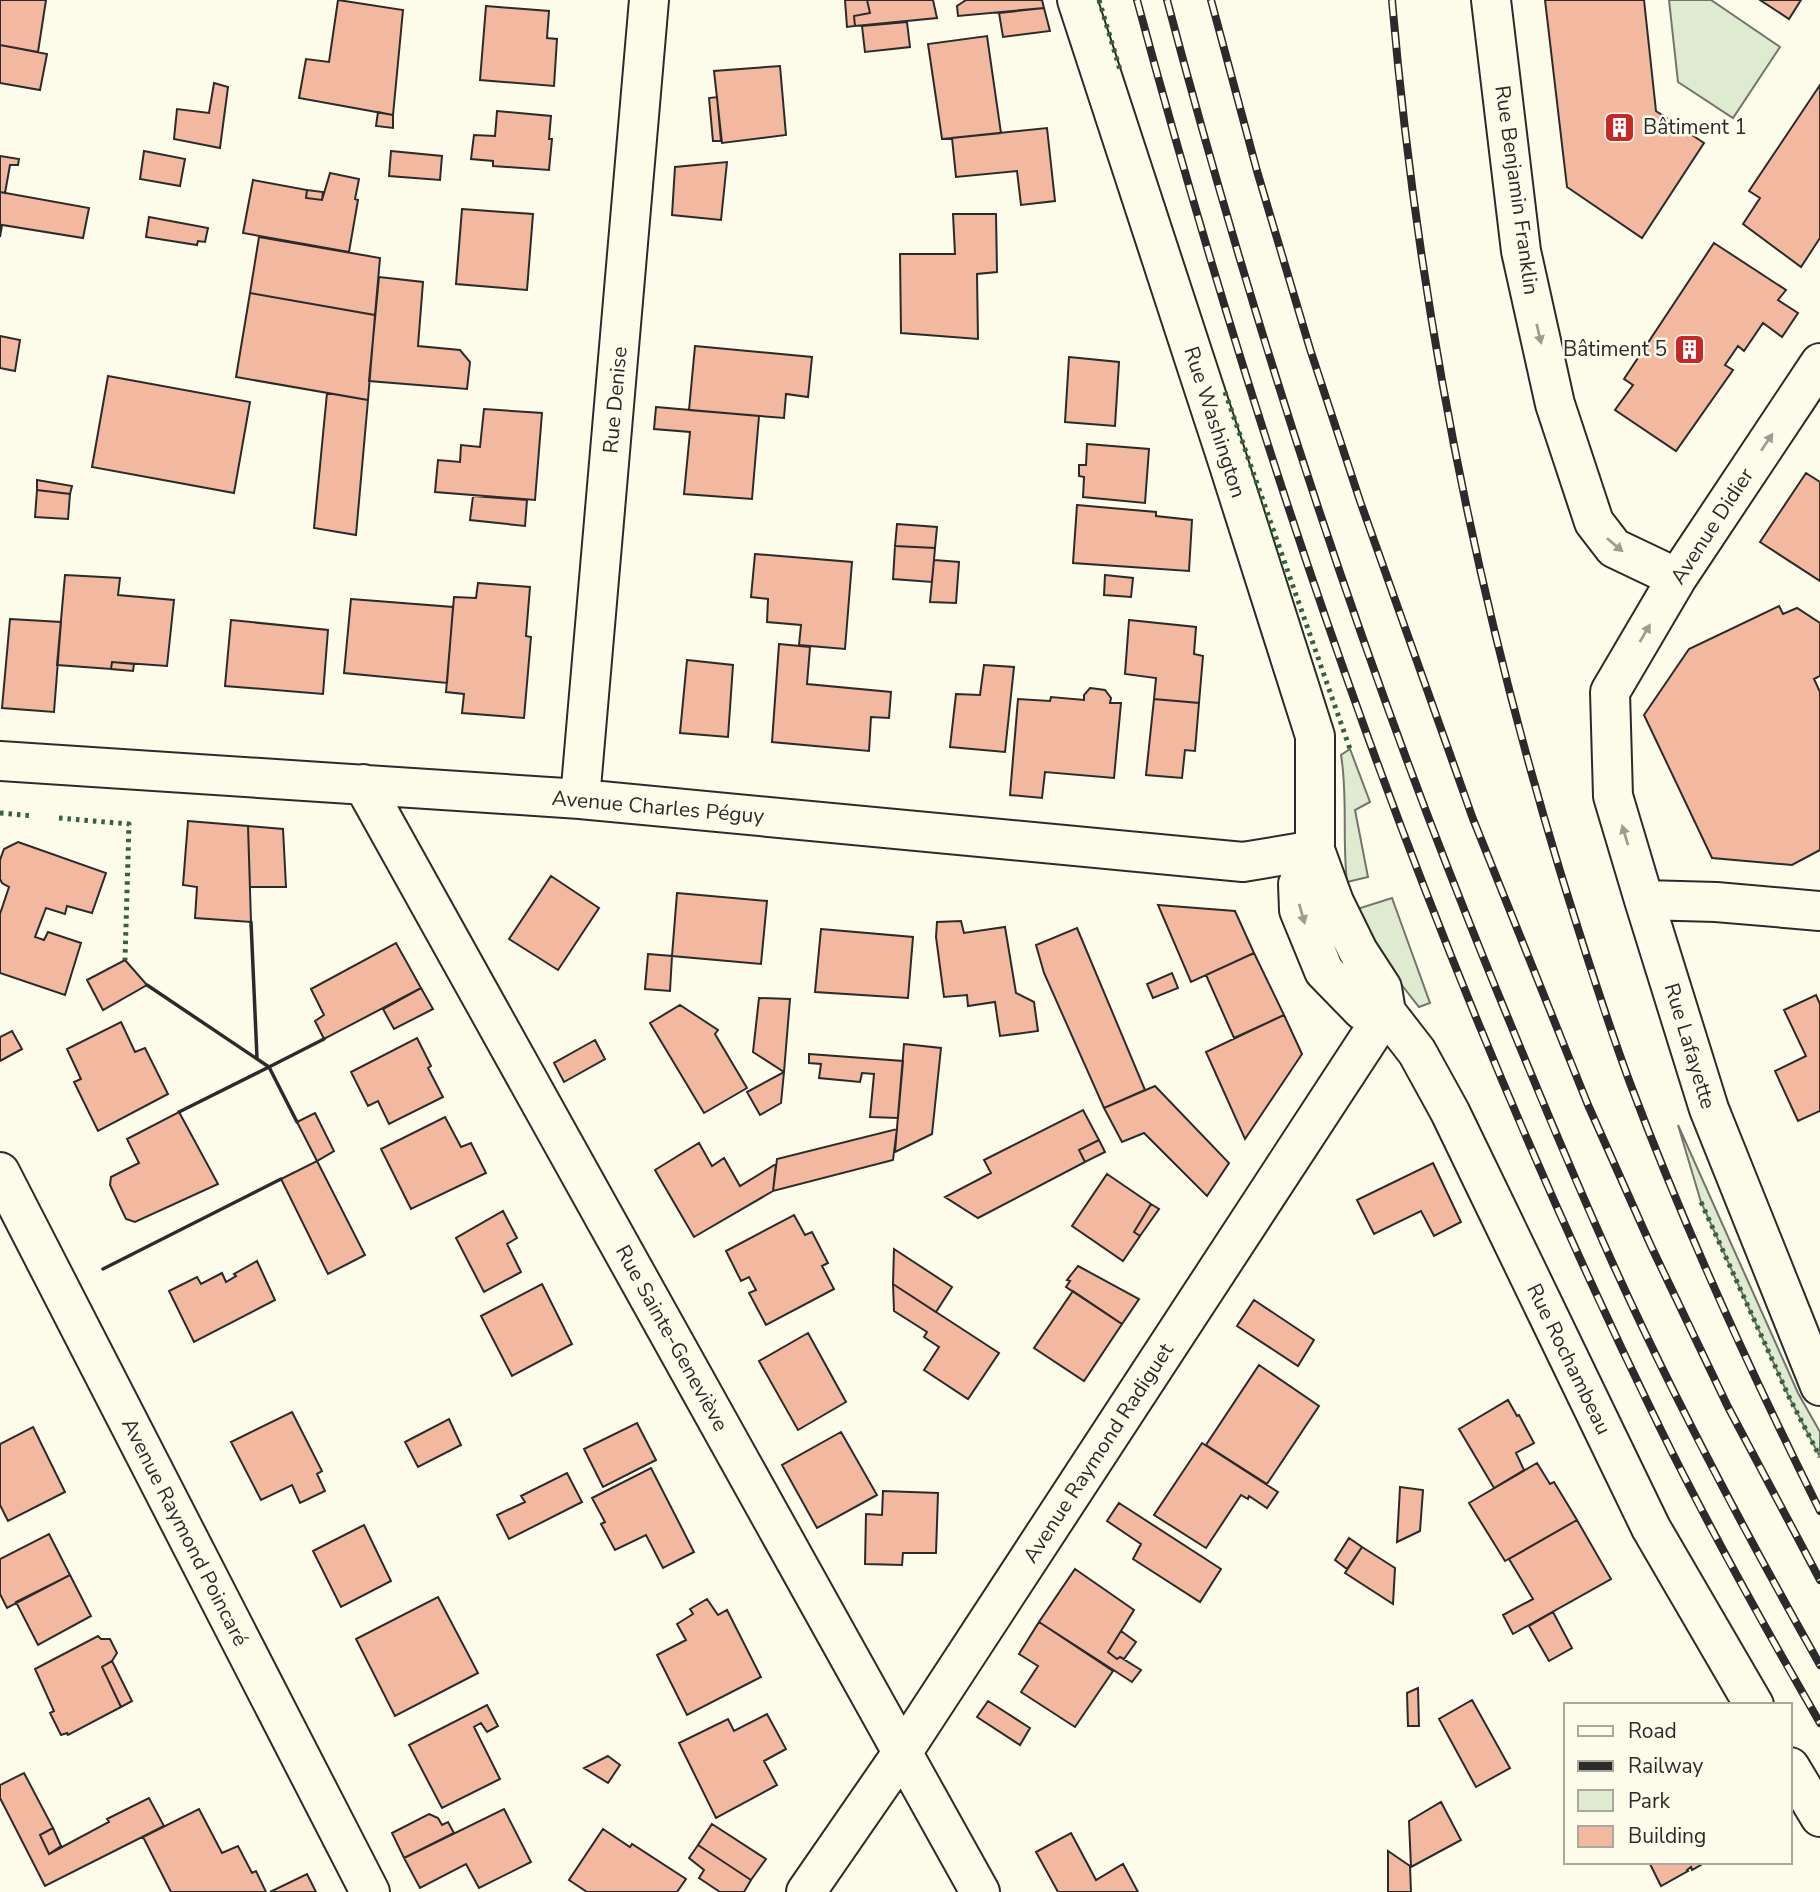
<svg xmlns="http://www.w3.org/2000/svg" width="1820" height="1892" font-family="'Nunito Sans',sans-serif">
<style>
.green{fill:#deebd1;stroke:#74746e;stroke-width:2}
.building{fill:#f2b8a0;stroke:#2b2b2b;stroke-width:2}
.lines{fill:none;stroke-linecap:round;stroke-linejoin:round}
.minor-casing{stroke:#2b2b2b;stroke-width:42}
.tertiary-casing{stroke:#2b2b2b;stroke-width:42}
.minor{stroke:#fdfbea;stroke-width:38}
.tertiary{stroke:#fdfbea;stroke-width:38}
.rail-casing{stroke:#2b2b2b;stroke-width:8}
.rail{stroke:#fdfbea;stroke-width:5;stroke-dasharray:16;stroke-linecap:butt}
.hedge{stroke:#34623c;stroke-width:5;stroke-dasharray:3.5 5;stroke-linecap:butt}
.wall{stroke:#2b2b2b;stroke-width:3.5}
.oneway{fill:#9e9d94}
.labels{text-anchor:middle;stroke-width:5;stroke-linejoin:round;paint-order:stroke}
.poi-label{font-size:21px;fill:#2b2b2b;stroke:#fdfbea;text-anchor:start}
.street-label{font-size:21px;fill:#2b2b2b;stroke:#fdfbea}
</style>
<rect width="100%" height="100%" fill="#fdfbea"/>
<path class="green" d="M1669,0H1711L1780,47L1733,118L1678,82Z
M1350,749L1370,802L1355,810L1368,877L1347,882C1342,839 1348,797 1341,755Z
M1392,898L1430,1003L1419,1007L1383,961L1354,910Z
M1678,1125L1798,1393L1820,1432V1457L1789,1397L1701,1202Z"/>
<path class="building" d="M0,0H46L38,52L0,45Z
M338,0L403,10L393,115L299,98L306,59L329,62Z
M845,0H867L870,13L854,16L855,26L847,27Z
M867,0H933L937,18L855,26L854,16L870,13Z
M966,0H1042L1044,8L958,16L957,6Z
M1545,0H1644L1656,111L1704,143L1642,238L1567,187Z
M1760,0H1801L1789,19Z
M486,6L549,11L547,38L557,39L554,86L480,80Z
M1044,8L1050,31L1003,37L999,13Z
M907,22L910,47L865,52L862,26Z
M987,36L1001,133L942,139L928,44Z
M0,45L47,54L40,90L0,83Z
M780,66L786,135L722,143L714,71Z
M214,83L228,87L220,148L174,139L177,109L209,113Z
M1820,85V238L1801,267L1743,224L1760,198L1749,191Z
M717,97L721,141H713L709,98Z
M497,111L551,116L549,139H552L549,170L493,166V161L471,159L474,135L495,136Z
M378,112L393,115V128L376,126Z
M1047,128L1055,201L1021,205L1017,171L956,177L952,138Z
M144,151L185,159L180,186L140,179Z
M391,151L442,156L440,180L389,176Z
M0,156L19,159L18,165H10L5,193L0,192Z
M727,162L721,220L672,215L675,167Z
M330,173L359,179L355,199L358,200L349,252L243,233L253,180L307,190L306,198L322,200Z
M307,190L323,192L322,200L306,198Z
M0,192L89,208L83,238L2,225L0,237Z
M462,209L533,214L527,290L456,284Z
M953,214H996L997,272L977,274L978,339L901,333L900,254H955Z
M149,217L208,228L205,242L198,241L197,245L146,237Z
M259,237L380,258L375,315L250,293Z
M1714,243L1786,290L1778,300L1798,313L1782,337L1763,323L1744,351L1738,346L1725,365L1733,370L1676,451L1615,410L1633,385L1624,379Z
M379,277L423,282L418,346L460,350L470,362L467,389L369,381Z
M250,293L375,315L368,400L236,377Z
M0,336L20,340L15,371L0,368Z
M695,346L812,357L808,397L786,394L784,418L689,410Z
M1069,357L1119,362L1115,426L1065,422Z
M108,376L250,402L234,493L92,467Z
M327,393L368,400L356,535L314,528Z
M656,407L759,416L752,499L684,494L690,432L654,429Z
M484,409L542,413L535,500L435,492L438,460L460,462L461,445L480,447Z
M1087,444L1149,449L1145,503L1083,497L1084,477L1079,476V465H1086Z
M1806,473L1820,482V581L1760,542Z
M37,480L72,486L70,494L37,490Z
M37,490L70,494L68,519L35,517Z
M473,496L527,500L525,526L470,520Z
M1077,505L1156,512V516L1192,520L1189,571L1073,563Z
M897,524L937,527L935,548L895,546Z
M895,546L935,548L932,582L893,579Z
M755,554L852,562L845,649L799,645L801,625L767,622L768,599L751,597Z
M934,560L959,562L956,603L930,602Z
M65,575L120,578L118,595L174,600L167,666L112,662L111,669L57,665Z
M1105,575L1133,578L1131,597L1104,595Z
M478,583L530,587L526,636L531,637L524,718L462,713L464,694L446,692L454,597L476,598Z
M351,599L453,607L447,683L344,673Z
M1779,606L1783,614L1797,608L1820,623V676L1814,679L1820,692V850L1792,865L1712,858L1644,715L1689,649Z
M10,619L61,622L54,712L2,708Z
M231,620L328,630L323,694L225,686Z
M1129,620L1196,627L1194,654L1203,656L1199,703L1154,699L1156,678L1125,674Z
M779,644L810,647L807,684L891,692L889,718L871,717L869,751L772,742Z
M687,660L733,665L728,737L680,733Z
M112,662L134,664L133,671L111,669Z
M984,665L1014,667L1005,752L950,747L956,694L980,695Z
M1090,688L1105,690L1111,698L1110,703H1121L1114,778L1045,772L1042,798L1010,795L1018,699L1050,701L1051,697L1084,700V695Z
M1154,699L1199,703L1195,751L1185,750L1182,778L1146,775Z
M188,821L248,826L251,922L195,918L197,887L183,885Z
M248,826L283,829L286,887H250Z
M18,842L106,873L92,913L67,906L65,914L46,908L35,937L44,940L48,932L81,943L65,995L0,973V914L9,887L2,883L0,879V860L4,849Z
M551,876L599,908L558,970L509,939Z
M677,893L767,901L761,964L672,956Z
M1158,905L1235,911L1254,953L1191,982Z
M961,921L964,933L1005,927L1016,993L1034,1002L1038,1031L1000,1036L995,1002L968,1006L967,995L944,997L936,937L937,922Z
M1077,928L1145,1090L1104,1108L1044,973L1036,945Z
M821,929L913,937L908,998L815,992Z
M396,943L421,988L324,1039L315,1021L324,1015L311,989Z
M1254,953L1284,1015L1234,1038L1206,975Z
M648,954L672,956L670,991L645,989Z
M125,960L147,985L103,1010L87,980Z
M1172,973L1178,988L1153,998L1147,984Z
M421,988L433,1009L394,1029L383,1009Z
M1816,995L1820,1004V1111L1798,1121L1775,1071L1806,1056L1784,1010Z
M759,998L790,999L784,1072L753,1052Z
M680,1005L718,1030L715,1034L747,1088L704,1113L650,1023Z
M1284,1015L1302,1054L1245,1139L1206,1052Z
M121,1022L135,1052L145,1048L168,1094L98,1131L74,1082L81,1079L67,1049Z
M12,1031L22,1049L0,1061V1037Z
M417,1038L431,1066L428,1068L443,1097L389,1124L378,1101L368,1106L351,1072Z
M595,1040L605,1059L564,1082L554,1063Z
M904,1044L941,1048L932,1134L895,1152Z
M809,1054L903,1061L898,1118L870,1117L874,1074L862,1073L860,1082L819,1078L821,1064L809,1063Z
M784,1072L781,1103L760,1115L747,1092Z
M1155,1086L1229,1163L1207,1196L1144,1133L1122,1142L1104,1108Z
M1083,1110L1099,1140L1079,1150L1085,1162L978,1218L945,1197L991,1173L984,1160Z
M179,1112L218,1184L135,1222L126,1219L110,1185L111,1177L139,1163L127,1139Z
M315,1113L334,1151L317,1161L297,1122Z
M445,1117L461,1147L471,1143L486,1173L411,1209L381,1149Z
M897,1129L893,1160L773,1191L777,1159Z
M1099,1140L1105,1152L1085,1162L1079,1150Z
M699,1143L712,1166L724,1158L740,1186L776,1164L773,1191L694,1237L655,1170Z
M317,1161L365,1255L328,1274L281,1179Z
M1433,1163L1461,1222L1434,1236L1421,1211L1374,1234L1357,1200Z
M1107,1174L1151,1204L1134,1232L1140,1236L1123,1261L1072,1226Z
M1151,1204L1159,1209L1140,1236L1134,1232Z
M503,1211L517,1238L507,1244L521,1272L484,1292L456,1238Z
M794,1215L805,1235L812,1232L828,1263L822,1266L834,1289L766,1325L749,1293L756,1290L749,1277L741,1281L726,1251Z
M894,1249L952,1287L936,1312L893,1284Z
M257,1261L275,1300L194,1342L169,1291L197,1277L201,1284L222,1273L226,1282L236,1276L234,1274Z
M1078,1266L1139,1299L1122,1324L1066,1287L1070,1281L1067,1280Z
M542,1284L572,1344L512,1376L481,1316Z
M893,1284L999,1353L968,1399L924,1370L939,1347L924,1337L927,1332L894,1311Z
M1073,1291L1122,1324L1084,1381L1034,1348Z
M1254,1300L1314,1340L1298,1366L1237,1326Z
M808,1333L846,1402L798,1430L759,1361Z
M1259,1365L1319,1406L1267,1484L1206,1445Z
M1508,1400L1517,1416L1519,1415L1534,1443L1516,1453L1524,1470L1494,1488L1459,1429Z
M292,1412L322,1471L317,1474L325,1491L300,1503L292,1485L261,1500L231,1442Z
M449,1419L461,1445L418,1467L405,1442Z
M637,1423L656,1460L603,1487L584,1449Z
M33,1427L65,1492L8,1521L0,1505V1444Z
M841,1432L877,1495L817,1528L782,1465Z
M1202,1443L1278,1492L1267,1508L1249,1496L1248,1499L1241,1495L1206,1548L1154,1515Z
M1537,1463L1550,1484L1554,1482L1577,1520L1505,1561L1469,1503Z
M651,1468L694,1552L663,1568L646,1535L615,1550L601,1524L605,1522L592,1498Z
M567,1473L582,1502L509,1539L497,1515L525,1502L521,1496Z
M1400,1487L1423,1490L1420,1531L1397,1542Z
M883,1491L938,1493L936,1553H903L902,1565L865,1564L866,1514L882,1515Z
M1119,1503L1221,1569L1200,1602L1133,1559L1141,1544L1107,1521Z
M1577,1520L1611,1579L1513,1634L1503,1615L1533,1599L1509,1559Z
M364,1525L391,1581L341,1607L313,1551Z
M49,1534L70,1575L7,1608L0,1594V1559Z
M1349,1538L1362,1547L1347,1569L1335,1560Z
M1362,1547L1395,1568L1393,1604L1345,1573Z
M1075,1569L1134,1610L1108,1652L1117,1659L1120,1657L1141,1670L1132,1682L1039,1622Z
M70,1575L91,1616L38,1645L16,1602Z
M438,1597L478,1673L395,1716L356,1639Z
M707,1599L718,1615L727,1610L761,1677L687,1715L657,1655L686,1640L677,1624L693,1614L690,1609Z
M1553,1612L1572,1648L1549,1661L1529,1626Z
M1039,1622L1113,1671L1075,1727L1021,1692L1038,1666L1019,1654Z
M1121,1631L1136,1642L1124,1659L1120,1657L1117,1659L1108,1652Z
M98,1636L101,1639H110L117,1653L112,1661L102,1667L121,1707L68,1735L67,1733L61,1735L50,1713L54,1711L35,1669Z
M112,1661L132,1701L121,1707L102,1667Z
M1418,1688L1419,1726H1408L1407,1693Z
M1472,1700L1510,1768L1476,1787L1439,1719Z
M988,1701L1030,1728L1020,1745L977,1717Z
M487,1705L498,1726L487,1732L481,1723L474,1727L500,1779L442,1808L409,1745Z
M767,1714L786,1749L764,1761L777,1785L716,1818L679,1743L728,1719L734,1731Z
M608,1756L620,1765L608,1783L584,1768Z
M24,1773L53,1828L40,1835L49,1854L109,1822L107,1819L149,1798L164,1826L45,1886L0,1798V1785Z
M1441,1802L1461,1840L1411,1867L1409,1821Z
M199,1809L222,1853L238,1846L252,1873L256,1871L266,1892H171L143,1837Z
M504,1809L531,1862L479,1888L466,1864L420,1888L404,1858Z
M429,1814L438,1818L442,1825L448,1822L454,1833L404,1858L392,1833Z
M712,1824L766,1859L751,1880L698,1845Z
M53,1828L61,1846L49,1854L40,1835Z
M603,1829L630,1847L632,1844L686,1879L677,1892H587L569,1880Z
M1071,1833L1096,1880L1123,1864L1138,1892H1058L1036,1852Z
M698,1845L751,1880L744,1892H720L699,1878L704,1870L689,1858Z
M1388,1851L1410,1866L1411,1892H1388Z
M1649,1862H1706L1692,1870L1691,1867L1687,1870L1688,1871L1661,1886Z
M307,1874L316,1892H270Z"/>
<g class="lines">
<defs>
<path id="minor" d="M1077,0L1228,462L1315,736V850L1334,902L1358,951L1382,988L1386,1012L1417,1052L1450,1112L1651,1528L1754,1705
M1491,0L1521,251L1555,404L1594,522L1614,548L1677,578
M1820,363L1677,578L1610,692L1613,796L1644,900L1709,1109L1820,1386
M0,761L580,799L1243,862L1315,850
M363,784L980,1892
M580,799L649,0
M1315,850L1298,884L1299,910L1324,971L1362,1010L1386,1012
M1644,900L1716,902L1820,911
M1790,1767L1820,1817
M806,1892L902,1753L1386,1012"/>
<path id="tertiary" d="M0,1172L370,1892"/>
</defs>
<use href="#minor" class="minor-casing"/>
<use href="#tertiary" class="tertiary-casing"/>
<use href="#minor" class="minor"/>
<use href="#tertiary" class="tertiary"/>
<defs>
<path id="rail" d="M1137,0C1269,490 1436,971 1660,1428C1709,1528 1764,1626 1820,1723
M1167,0C1255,332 1361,657 1490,974C1530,1072 1570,1169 1613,1264C1675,1401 1746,1534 1820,1665
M1211,0L1257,171L1310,349L1360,501L1473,819L1588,1105L1651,1246L1728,1407L1820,1580
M1392,0C1417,295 1474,588 1560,871C1582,942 1604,1013 1630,1083C1685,1229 1750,1371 1820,1511"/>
</defs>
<use href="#rail" class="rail-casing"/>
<use href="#rail" class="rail"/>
<path class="hedge" d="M1099,0L1121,73
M1225,392L1350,749
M0,813L33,816
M59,818L129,824L125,960
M1701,1202L1789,1397L1820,1457"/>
<path class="wall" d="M251,922L257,1058
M147,985L269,1067L179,1112
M297,1122L269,1067L324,1039
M103,1269L281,1179"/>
</g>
<defs><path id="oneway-solid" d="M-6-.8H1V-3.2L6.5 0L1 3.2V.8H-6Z" transform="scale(1.75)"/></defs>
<g class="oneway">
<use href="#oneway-solid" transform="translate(1539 334) rotate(77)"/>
<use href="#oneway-solid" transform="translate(1767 442) rotate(-56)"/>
<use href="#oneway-solid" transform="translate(1615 545) rotate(40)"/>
<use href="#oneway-solid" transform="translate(1645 633) rotate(-60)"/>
<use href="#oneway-solid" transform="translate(1625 835) rotate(-107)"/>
<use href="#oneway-solid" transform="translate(1302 914) rotate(74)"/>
</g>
<defs>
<symbol id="building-square" viewBox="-11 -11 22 22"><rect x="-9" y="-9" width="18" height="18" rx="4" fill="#c62828" stroke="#fdfbea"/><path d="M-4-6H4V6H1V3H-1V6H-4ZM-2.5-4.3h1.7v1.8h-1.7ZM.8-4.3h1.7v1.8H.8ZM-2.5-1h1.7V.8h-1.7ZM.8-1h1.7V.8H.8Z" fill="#fff"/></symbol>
</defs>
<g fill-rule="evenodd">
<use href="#building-square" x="1602" y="110" width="35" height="35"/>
<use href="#building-square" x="1672" y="332" width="35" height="35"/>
</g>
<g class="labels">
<g class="poi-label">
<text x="1643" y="134">Bâtiment 1</text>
<text x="1667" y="356" text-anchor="end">Bâtiment 5</text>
</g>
<g class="street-label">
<text transform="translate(1517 190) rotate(82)" y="7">Rue Benjamin Franklin</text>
<text transform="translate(615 400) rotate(-85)" y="7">Rue Denise</text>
<text transform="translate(1215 422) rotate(72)" y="7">Rue Washington</text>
<text transform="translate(1712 526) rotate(-57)" y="7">Avenue Didier</text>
<text transform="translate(658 807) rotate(5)" y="7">Avenue Charles Péguy</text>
<text transform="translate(1690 1046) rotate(73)" y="7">Rue Lafayette</text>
<text transform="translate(672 1338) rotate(61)" y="7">Rue Sainte-Geneviève</text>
<text transform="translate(1569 1359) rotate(64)" y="7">Rue Rochambeau</text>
<text transform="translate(1098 1453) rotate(-57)" y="7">Avenue Raymond Radiguet</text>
<text transform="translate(185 1532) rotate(63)" y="7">Avenue Raymond Poincaré</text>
</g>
</g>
<rect x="1564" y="1703" width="228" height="161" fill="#fdfbea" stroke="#a9a89e" stroke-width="2"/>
<rect x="1578" y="1726" width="35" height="10" fill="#fdfbea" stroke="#a9a89e" stroke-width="2"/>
<text x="1628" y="1738" font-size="21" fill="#2b2b2b">Road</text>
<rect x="1578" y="1761" width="35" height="10" fill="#2b2b2b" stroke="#a9a89e" stroke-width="2"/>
<text x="1628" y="1773" font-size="21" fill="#2b2b2b">Railway</text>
<rect x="1578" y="1790" width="35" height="21" fill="#deebd1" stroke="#a9a89e" stroke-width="2"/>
<text x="1628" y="1808" font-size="21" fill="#2b2b2b">Park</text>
<rect x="1578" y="1826" width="35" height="21" fill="#f2b8a0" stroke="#a9a89e" stroke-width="2"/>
<text x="1628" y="1843" font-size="21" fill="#2b2b2b">Building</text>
</svg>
